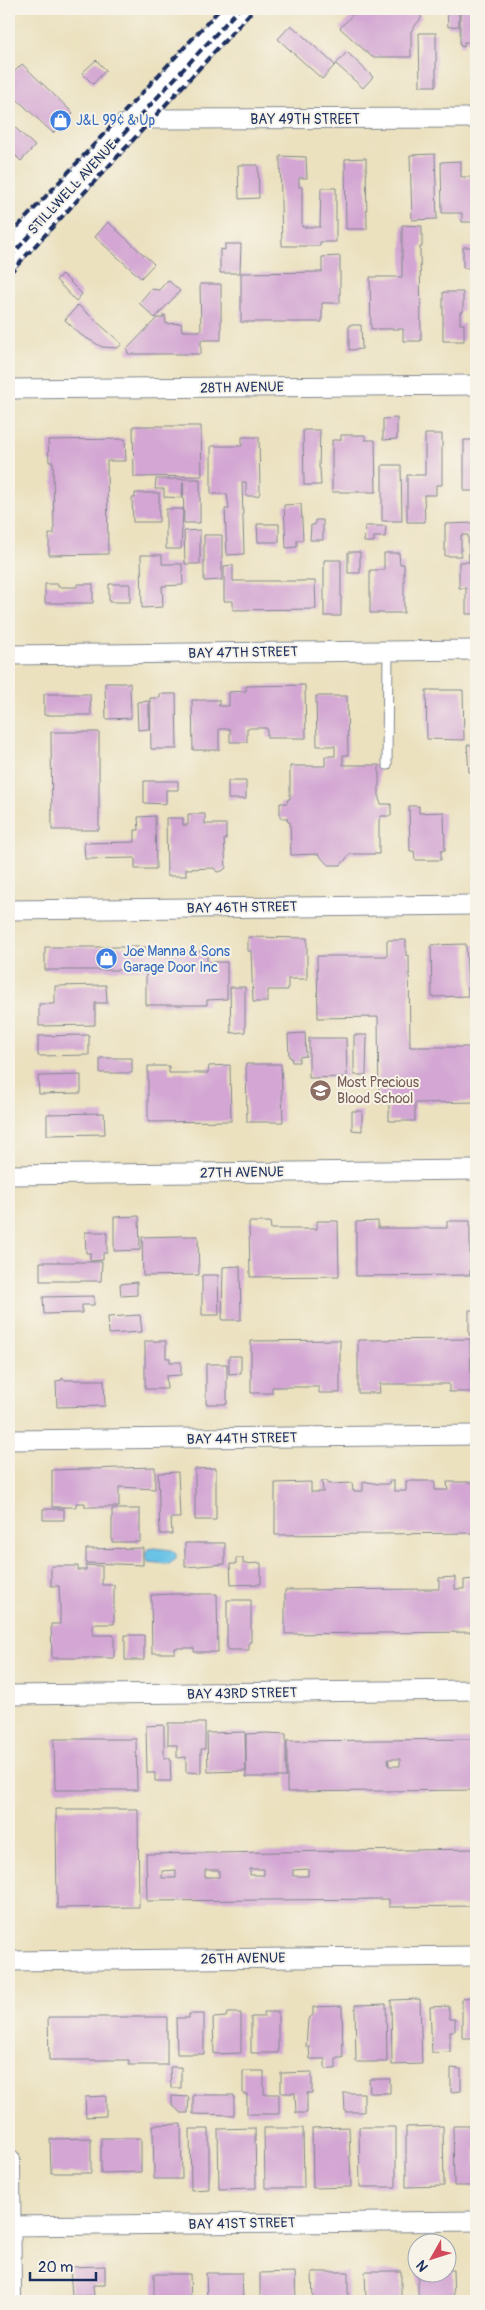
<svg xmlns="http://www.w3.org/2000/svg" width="485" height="2310" font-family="Pangolin,sans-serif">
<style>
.water{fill:#69c3e7;stroke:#4279a2}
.building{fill:#d3a6d3;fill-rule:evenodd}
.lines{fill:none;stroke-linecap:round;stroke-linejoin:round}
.service-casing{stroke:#83888e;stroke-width:11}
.minor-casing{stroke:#83888e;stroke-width:21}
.tertiary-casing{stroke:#83888e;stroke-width:24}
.secondary-casing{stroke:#83888e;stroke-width:28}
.service{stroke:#fff;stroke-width:9}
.minor{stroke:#fff;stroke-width:19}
.tertiary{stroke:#fff;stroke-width:22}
.secondary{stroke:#fff;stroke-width:26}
.rail{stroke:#1b2f5e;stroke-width:4;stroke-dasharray:8 4;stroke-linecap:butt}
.labels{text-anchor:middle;stroke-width:4;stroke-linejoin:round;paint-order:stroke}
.street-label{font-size:14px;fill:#1b2f5e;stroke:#f7f3e8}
.shop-label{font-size:14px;fill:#366cbe;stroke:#f7f3e8;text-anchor:start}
.education-label{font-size:14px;fill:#785e54;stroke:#f7f3e8;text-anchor:start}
</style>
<rect width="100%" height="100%" fill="#f7f3e8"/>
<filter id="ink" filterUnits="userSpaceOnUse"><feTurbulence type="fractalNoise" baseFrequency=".02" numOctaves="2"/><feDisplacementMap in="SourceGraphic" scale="10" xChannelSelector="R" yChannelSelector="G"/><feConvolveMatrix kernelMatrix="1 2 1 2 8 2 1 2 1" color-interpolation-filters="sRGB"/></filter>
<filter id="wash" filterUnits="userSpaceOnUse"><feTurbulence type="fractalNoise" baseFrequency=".0096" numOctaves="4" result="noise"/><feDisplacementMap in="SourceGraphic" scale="20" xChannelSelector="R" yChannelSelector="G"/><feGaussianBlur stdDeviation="1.12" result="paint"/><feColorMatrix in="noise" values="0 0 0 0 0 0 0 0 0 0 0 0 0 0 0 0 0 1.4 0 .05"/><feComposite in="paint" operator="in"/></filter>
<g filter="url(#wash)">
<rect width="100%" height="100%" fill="#ebe1bf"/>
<path class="water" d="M154,1548L172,1550L176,1554V1559L169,1564L148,1562L145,1554L148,1549Z"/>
<g id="blocks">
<path class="building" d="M358,9H413L422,17L411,31V57H372L340,28Z
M447,9H459V26L448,27Z
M460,9H476V42H464V47L460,46Z
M291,25L335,65L322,79L278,39Z
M419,33H436V86H420Z
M347,52L373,77L363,88L336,64Z
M96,60L106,70L93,84L82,73Z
M22,64L73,113L53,133L9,92V77Z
M9,122L35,146L21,161L9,149Z
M435,154L437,219L412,220L410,155Z
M280,156L306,157L307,178H299V187H302V227H320L321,188H336V242H320V246H282Z
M366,158L367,229H346L345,159Z
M461,161V177H476V222H462V213H442L441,162Z
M238,165H258L259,198L239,199Z
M108,222L154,264L141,278L95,237Z
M402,225L422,226V247H420L421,341H403V329H371L370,277H402Z
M225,244H241L240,273H220V249L225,250Z
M463,247H476V268H463Z
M340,256V303H322V322H241V273L322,272V257Z
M62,274L82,294L76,301L56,280Z
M168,280L180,291L155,318L139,303L151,289L159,290Z
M200,284H221V340H201V354H128L127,349L157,318H163V315H165L166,324L181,323L182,331H201Z
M443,292H463V312H460V324H464V341H443Z
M78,305L122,344L118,348L102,347L81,335L65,320Z
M349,325H361L362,349L349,350Z
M397,418V439L383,440V419Z
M133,426H201L202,476L134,477Z
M303,430H320L319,468H320L321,485H304Z
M425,434H442V485H436V495H424L425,522H407V475H425Z
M341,435H365V440H375L376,492H332V440H341Z
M242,437H259L260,493L258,496H246V482H242L244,554L227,555L225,509H229L227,494H211V446H242Z
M125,439L126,461H107L108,554L49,555V534H54L53,462H49L48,440Z
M464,440H476V491H464Z
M382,465H401L402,521H382Z
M156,479H200V523H184L183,482L182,498L164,497V489H155Z
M135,493H159V522H133L132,498H135Z
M301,504L303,540H297V547L286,548L284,505Z
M166,509H183L181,549H166Z
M315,520H323V540H310L311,525H315Z
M476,523V614H466V588H459V562H469L468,535H461V556H445V524Z
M257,524H279V542H258Z
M365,526H386L385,537H374V542H364Z
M200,530V564H185L184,531Z
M204,535H222V580L204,581Z
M348,552H360V573H348Z
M384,553H399L400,564H404V613H370V570H384Z
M141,555H162V564H182L183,585L162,586L163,607L142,608Z
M324,560H341V616H324Z
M233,565V581H315L316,609L233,610V601H224V566Z
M45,584H58V587H77V584H93V603H45Z
M109,584H130V602H109Z
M105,683H130L131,718L106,719Z
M305,685L306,738H267V728H247V742H230V729H219V750H193L192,700H219V706H229V692L246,691V686Z
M426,690H463L464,740L427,739Z
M44,694H90L91,715H44Z
M160,694H176L177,749H151L150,698H160Z
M316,696H347L348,755H343V765H379V799L381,804H391V816H381L379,821V854H350L341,865H328L318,854L291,855L290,822H288L287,818H280V803H287L288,799H290V766H325V756H335V746H317Z
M149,701V729L138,730L137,702Z
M51,732H99V830H52Z
M467,745H476V772H469Z
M144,781H178V790H166V804L144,803Z
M228,781H246V799H228Z
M409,806H419V813L444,812L445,850L441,851V860H415L414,851H410Z
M188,814H205V824H226V839H224L226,868L222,871L217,872L214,868L186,869V876H167L166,818H183V825H188Z
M155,816L156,869H135V858L85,859L84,843L135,842V830H139L138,817Z
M248,937L307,938V979H288V990H268V1002H253L251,951H248Z
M387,940H406V956L409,955L410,1047H476V1102L415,1103V1121H389V1103H379L378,1017L318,1018L317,956H387Z
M466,944L468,996L432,997L431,945Z
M472,945H476V1024L474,1025Z
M45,947H146V951H207V962H227V999L207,1000V1005H146V970H45Z
M106,985L107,1003H95V1025L39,1026V1004H55V986Z
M230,987H245V1032L231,1033Z
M305,1033L306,1056L299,1057V1062H292L291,1057H289L288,1034Z
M89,1035V1055L38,1056V1036Z
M354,1035H367L366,1075H354Z
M309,1038H346L347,1077L309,1078Z
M100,1058H132V1073H100Z
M246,1064H281L283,1122H247Z
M230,1065L231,1121L148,1122V1066H169V1073H208L209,1066Z
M81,1075V1093L39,1094L38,1076Z
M352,1111H362V1131L352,1130Z
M104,1113L105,1134L47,1135V1114Z
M139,1216L140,1250L114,1251V1217Z
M317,1221H338L339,1276L250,1277L249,1222H270L271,1229H317Z
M378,1221V1228H447V1221H470V1275L356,1276V1222Z
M85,1232H107V1253H103V1260L90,1261V1253H86Z
M181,1236H198L199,1275L143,1276L142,1237Z
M40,1262H102L101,1281H40Z
M240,1266L241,1320H222L223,1267Z
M202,1275H218L219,1315H202Z
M137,1282V1295L121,1296L120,1284Z
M94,1296V1305H82V1313L44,1314L43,1297Z
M469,1310H476V1335H469Z
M140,1315L142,1332L109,1334L108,1317Z
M470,1339L471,1392H449V1384H379L380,1393H358V1340Z
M340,1340V1393H319V1387H272V1393H251V1341Z
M145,1341H166V1358H170V1362H181V1375L166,1376L167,1389H145Z
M229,1356H241V1373L229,1374Z
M206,1364H227V1404H206Z
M62,1378L65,1380H104L105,1406L57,1407L56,1381L62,1380Z
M155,1467V1489L119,1487V1507H85V1503H76V1507H52V1470Z
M216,1468V1520H195V1469Z
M178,1472L180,1518H171L172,1534H160L158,1473Z
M322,1481H328V1484L352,1483L353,1491H363V1481L378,1484H389V1481H394V1491H406V1481H435V1490H448L447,1482H476V1533L275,1535V1483L311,1482V1492H323Z
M43,1509H64V1520H43Z
M112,1509H140V1542H112Z
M185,1543H225V1564L185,1567Z
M143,1548V1565L86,1563V1549Z
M236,1558H243V1564L261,1563V1584L231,1585L230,1564H236Z
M86,1565L102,1566V1585H114V1624H93V1635H114V1658H52L51,1624H60V1605L59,1586H51V1566H78V1570H86Z
M455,1577V1589H464V1580L476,1579V1632L285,1634V1590L439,1589V1578Z
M174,1594H217L218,1652H194V1648H175V1653H152L151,1595Z
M227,1600H251V1642H249V1650H227Z
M125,1635H144V1660H125Z
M168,1723H205V1749H201V1773L186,1772V1757L177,1758V1745H168Z
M164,1725V1758H170L171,1781H155V1773H147L146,1726Z
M245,1732L246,1771L208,1772L207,1733Z
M267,1733L286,1734V1777H246V1734Z
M54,1739H136L137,1790H55Z
M476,1739V1790L287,1792V1741ZM388,1759H400V1766H389Z
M56,1809H138L139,1907L57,1908Z
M476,1849V1906L389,1907V1899L147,1901L146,1854ZM250,1869H264V1875H250ZM308,1869V1876H293V1870ZM176,1870V1878H162V1871ZM205,1870H219V1877H205Z
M476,1997V2038H462V1998Z
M420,1999L422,2064L392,2065L391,2000Z
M386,2004L387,2062H356L355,2005Z
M342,2006L343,2058H336V2069H325V2059H310L309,2047H306L308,2019L313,2015V2007Z
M449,2006V2019H455V2031H450V2052L432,2053L430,2007Z
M264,2012H278V2053H251V2017H264Z
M227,2013H241V2053L214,2054L213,2018L226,2017Z
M189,2014H204V2054H177L176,2018H189Z
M48,2017H167V2065H129V2060H49Z
M170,2067H181V2088H171Z
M451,2068L461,2069V2091L451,2092Z
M243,2071H264V2094H279V2114H247V2094H243Z
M312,2072V2093H307V2113H296L295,2093H281V2073Z
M369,2079H390V2093H370Z
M344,2093H364V2112H345Z
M193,2095H234V2115L193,2114Z
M106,2096V2116L86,2117L85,2097Z
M172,2096L189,2097L188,2113H181L172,2105Z
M181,2124L182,2179H154L153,2125Z
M443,2126L444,2186L406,2187V2127Z
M453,2126H476V2186H454Z
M349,2127L351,2187L313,2188L312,2128Z
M359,2127H396V2187H360Z
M255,2128L256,2188L219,2189L218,2129Z
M264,2128H303L304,2188H265Z
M190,2129H209V2189L191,2190Z
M91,2138V2173H51L50,2139Z
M101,2138H141V2172L101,2173Z
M105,2266V2285H93L94,2296H72L70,2267Z
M448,2270H453L454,2301H418V2272H448Z
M471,2270H476V2301H471Z
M365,2271H401V2301H366Z
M295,2272L296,2301H260V2273Z
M312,2272H348V2301H313Z
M206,2273H242L243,2301H207Z
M154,2274H190L191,2301H154Z"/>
</g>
</g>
<g filter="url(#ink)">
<use href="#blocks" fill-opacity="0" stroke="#83888e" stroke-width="1"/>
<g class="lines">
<defs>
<path id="service" d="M387,765L388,651"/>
<path id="minor" d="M134,119L476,118
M9,389L476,385
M9,655L476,650
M9,910L476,905
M9,1175L476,1170
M9,1440L476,1435
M9,1695L476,1690
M9,1961L476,1956
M9,2226L476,2221"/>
<path id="tertiary" d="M9,2160L10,2301"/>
<path id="secondary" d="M9,256L238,9"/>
</defs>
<use href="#service" class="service-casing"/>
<use href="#minor" class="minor-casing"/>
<use href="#tertiary" class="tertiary-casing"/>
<use href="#secondary" class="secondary-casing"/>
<use href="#service" class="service"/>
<use href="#minor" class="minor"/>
<use href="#tertiary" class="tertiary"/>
<use href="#secondary" class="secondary"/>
<path class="rail" d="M9,236L220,9
M9,258L239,9
M9,274L254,9"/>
</g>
</g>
<defs>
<symbol id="shop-disc" viewBox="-11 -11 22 22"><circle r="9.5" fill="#3f7fe0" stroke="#f7f3e8"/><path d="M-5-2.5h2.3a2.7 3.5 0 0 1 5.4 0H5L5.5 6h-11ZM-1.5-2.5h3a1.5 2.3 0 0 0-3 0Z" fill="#fff"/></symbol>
<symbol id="school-disc" viewBox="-11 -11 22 22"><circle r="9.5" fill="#8d6e63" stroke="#f7f3e8"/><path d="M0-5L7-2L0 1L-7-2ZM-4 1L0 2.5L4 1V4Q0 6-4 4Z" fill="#fff"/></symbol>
</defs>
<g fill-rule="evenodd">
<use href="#shop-disc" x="48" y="108" width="25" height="25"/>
<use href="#shop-disc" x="94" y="946" width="25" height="25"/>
<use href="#school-disc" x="308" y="1078" width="25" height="25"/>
</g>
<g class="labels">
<g class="street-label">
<text x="305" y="124">BAY 49TH STREET</text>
<text transform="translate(72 187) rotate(-47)" y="5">STILLWELL AVENUE</text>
<text transform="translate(242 387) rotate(-1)" y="5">28TH AVENUE</text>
<text transform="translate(243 652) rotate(-1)" y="5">BAY 47TH STREET</text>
<text transform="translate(242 907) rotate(-1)" y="5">BAY 46TH STREET</text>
<text transform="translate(242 1172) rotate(-1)" y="5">27TH AVENUE</text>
<text transform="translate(242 1438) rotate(-1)" y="5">BAY 44TH STREET</text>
<text transform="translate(242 1693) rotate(-1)" y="5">BAY 43RD STREET</text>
<text transform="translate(243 1958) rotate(-1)" y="5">26TH AVENUE</text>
<text transform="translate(242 2223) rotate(-1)" y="5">BAY 41ST STREET</text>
</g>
<g class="shop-label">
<text x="76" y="125">J&amp;L 99¢ &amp; Up</text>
<text x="123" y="956">Joe Manna &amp; Sons<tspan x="123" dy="16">Garage Door Inc</tspan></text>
</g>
<g class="education-label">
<text x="337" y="1087">Most Precious<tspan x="337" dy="16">Blood School</tspan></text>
</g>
</g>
<rect width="485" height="2310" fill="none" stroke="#f7f3e8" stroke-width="30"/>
<g transform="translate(432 2258) rotate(231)"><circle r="24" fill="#f7f3e8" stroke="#9fa5b1"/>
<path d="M0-4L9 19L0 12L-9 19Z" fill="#d1495b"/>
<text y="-8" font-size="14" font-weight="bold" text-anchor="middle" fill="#1b2f5e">N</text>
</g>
<path d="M30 2272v8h66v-8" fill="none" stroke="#1b2f5e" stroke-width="2.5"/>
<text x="38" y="2272" font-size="15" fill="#1b2f5e" stroke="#f7f3e8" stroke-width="4" paint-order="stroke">20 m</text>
</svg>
